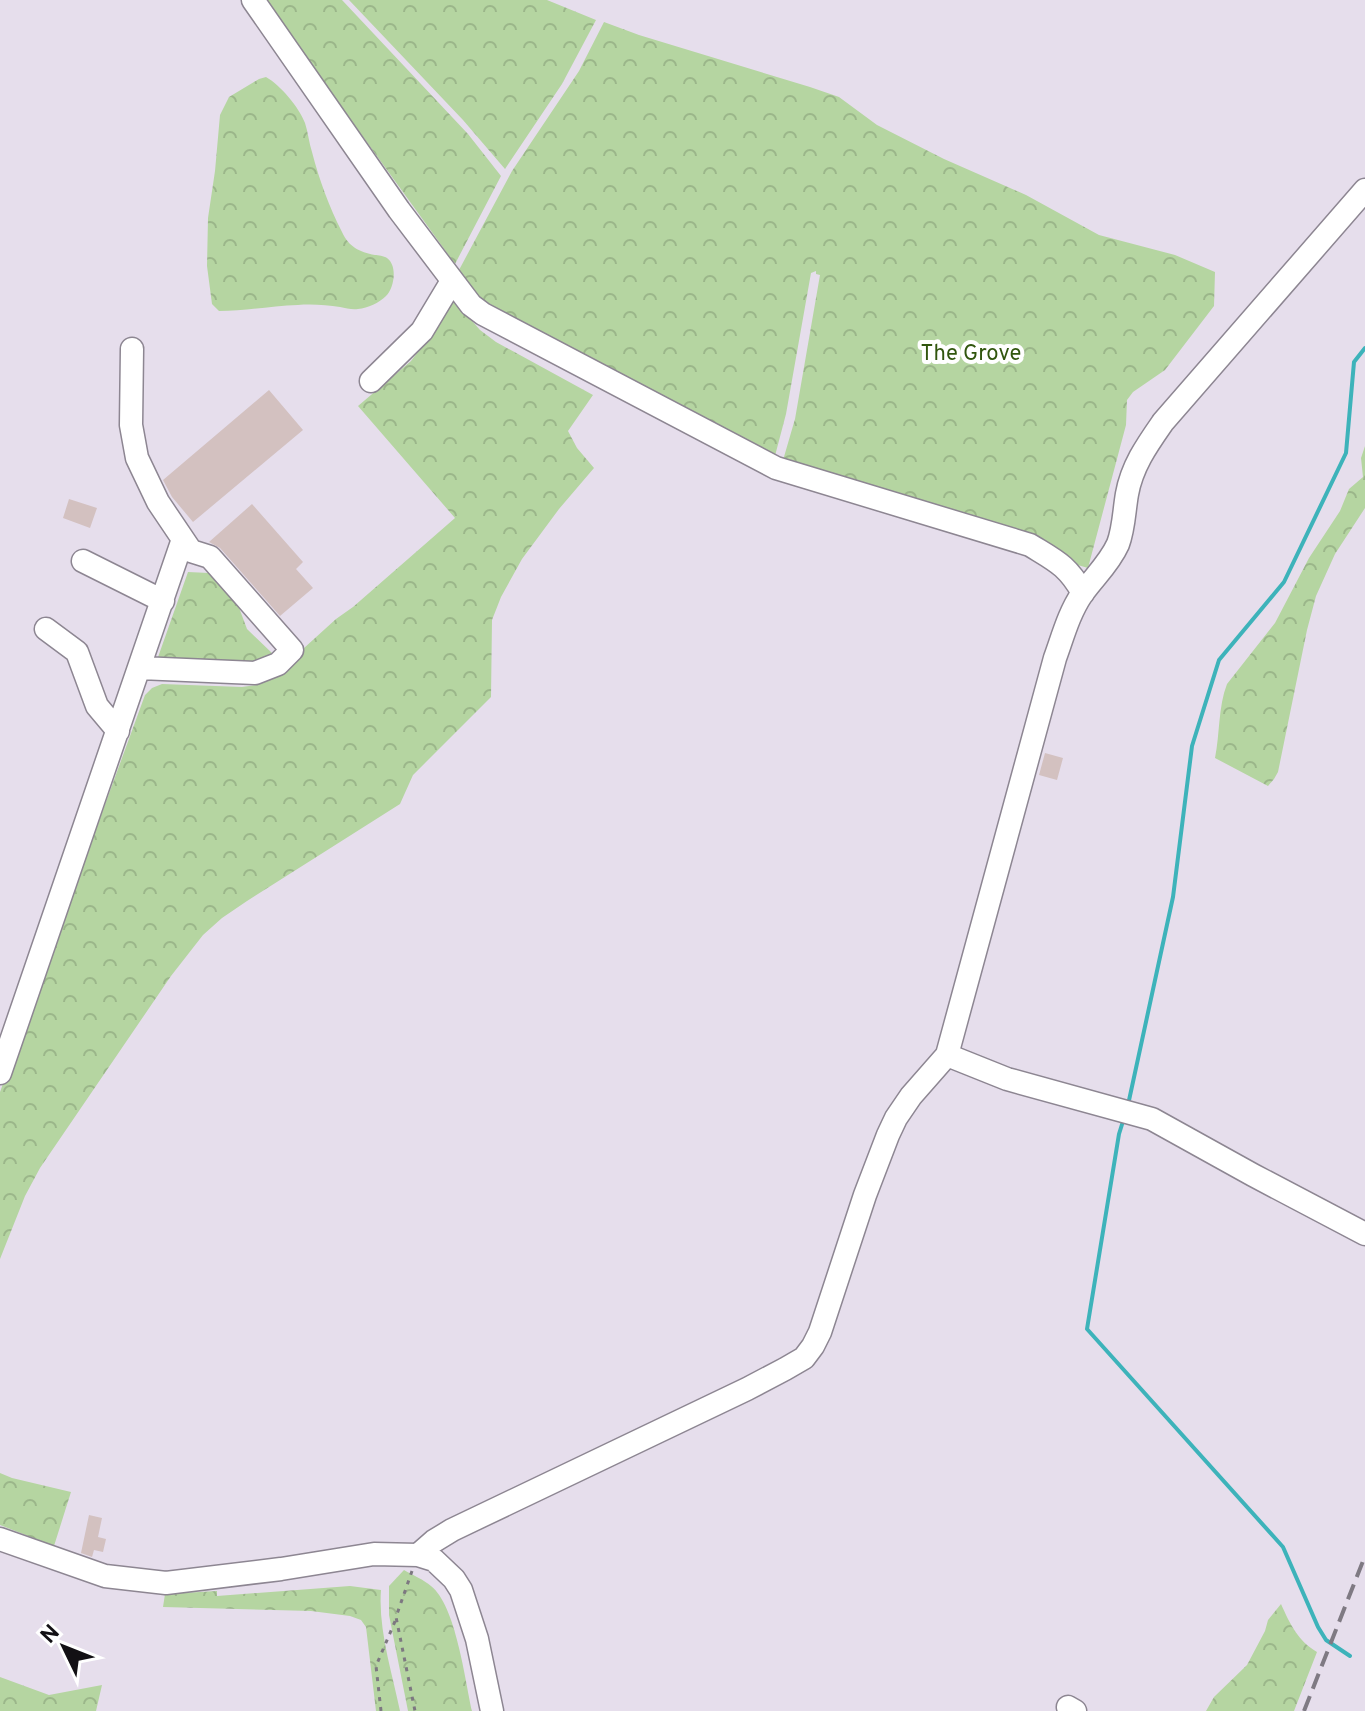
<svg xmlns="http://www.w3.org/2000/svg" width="1365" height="1711" font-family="Overpass,sans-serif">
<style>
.forest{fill:url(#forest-crowns)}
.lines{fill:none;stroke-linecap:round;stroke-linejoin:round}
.stream{stroke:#3db3ba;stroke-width:4}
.building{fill:#d3c1c0}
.minor-casing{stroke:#8d8692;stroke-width:25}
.path{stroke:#7d7881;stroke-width:3;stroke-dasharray:4 6;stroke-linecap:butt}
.minor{stroke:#fff;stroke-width:22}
.rail{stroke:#7f7a83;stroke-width:4;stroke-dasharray:16 8;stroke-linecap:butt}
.labels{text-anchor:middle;stroke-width:8;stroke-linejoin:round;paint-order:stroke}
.park-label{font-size:22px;fill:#31560e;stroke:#fff}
</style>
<defs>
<pattern id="forest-crowns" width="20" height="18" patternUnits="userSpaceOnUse" patternTransform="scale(2)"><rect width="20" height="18" fill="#b5d5a1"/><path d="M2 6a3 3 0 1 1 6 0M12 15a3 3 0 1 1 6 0" fill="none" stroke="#9bb68a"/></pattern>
</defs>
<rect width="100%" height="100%" fill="#e6deec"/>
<path class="forest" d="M258,0H342L468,134L501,176L455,264L332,94Z
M349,0H547L596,20L562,84L505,169L463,120Z
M604,22L639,35L810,87L839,97L877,125L944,159L1026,195L1099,235L1175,255L1215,272L1214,306L1165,370L1133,392L1127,400L1126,425L1088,568L931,522L779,474L795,419L820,275L816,274V271L811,273L786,414L771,471L504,330L459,270L512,171L579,71Z
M266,77C280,85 299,107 305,123C308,132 309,143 312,152C319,179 329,207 342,232C349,247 359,252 375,255C378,255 384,256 387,258C398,266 394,288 386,296C379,303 368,308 358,309C352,310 346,308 340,307C327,305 312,304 298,305C271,306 245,311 219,311L212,304L207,266L208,218L215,171L220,115L229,97L259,79Z
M454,300L480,330L496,342L593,395L568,431L577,448L594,468L559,509L522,559L501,597L492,620L491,697L413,775L400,804L247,901L222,918L203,935L171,976L40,1168L25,1196L0,1259V1092L145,695L152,688L162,684L242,687L256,685L271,678L336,619L353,607L455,518L358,406L411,361L417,353L445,301Z
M1365,446V508L1335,554L1316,596L1307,630L1278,772L1274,779L1268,786L1215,758C1220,734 1218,707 1227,684L1275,623L1309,558L1340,511L1349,489L1363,477L1361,458Z
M188,572L209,573L238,605L247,629L273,654L257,666L157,660Z
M0,1473L12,1478L71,1492L54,1546L0,1525Z
M404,1570C413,1575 424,1580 431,1586C456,1606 465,1680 472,1711H408L389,1615V1586Z
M350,1586L381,1590C378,1629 392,1672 400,1711H376L366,1627L361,1620L350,1616L311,1611L163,1607L165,1594L217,1591V1596Z
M1281,1604C1290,1624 1298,1641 1317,1652L1294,1711H1206L1214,1697L1247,1665L1265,1631L1268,1620Z
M0,1677L49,1695L102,1685L96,1711H0Z"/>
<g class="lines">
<path class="stream" d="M1128,1105L1173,897L1192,746L1219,660L1284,582L1346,453L1354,362L1365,348
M1124,1118L1119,1134L1087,1329L1283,1547L1318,1627L1326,1640L1350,1656"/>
</g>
<path class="building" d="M269,390L303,430L193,522L172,497L163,480Z
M69,499L97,508L90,528L63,518Z
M252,504L303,562L296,569L313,588L280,616L220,548L209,542Z
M1045,753L1063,758L1057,780L1039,775Z
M89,1515L102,1518L98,1537L106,1539L103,1552L94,1550L92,1557L81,1553Z"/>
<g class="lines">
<defs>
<path id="minor" d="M253,0L399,210L471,305L483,314L776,468L1030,545C1056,561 1067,565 1083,593
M132,349L131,425L137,458L158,502L191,551L210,557L292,650L278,664L255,673L140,668
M371,381L422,331L452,281
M83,561L163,601
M46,629L77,652L97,706L118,731
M947,1055L1007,1079L1152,1119L1253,1175L1365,1234
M0,1073L183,539
M0,1539L105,1576L166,1583L281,1569L374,1554L418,1555L434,1560L454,1579L461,1590L477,1639L492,1711
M418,1555L434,1541L452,1530L747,1389L785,1369L804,1358L813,1346L820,1332L865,1195L888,1135L896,1118L911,1096L947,1055L1055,658C1063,636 1069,613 1082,594C1094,577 1109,564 1118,544C1124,528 1124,511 1127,494C1132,466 1147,445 1163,422L1365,190
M1068,1707L1075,1711"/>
</defs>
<use href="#minor" class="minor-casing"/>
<path class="path" d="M412,1571L396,1617L415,1711
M381,1711L376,1666L396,1619"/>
<use href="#minor" class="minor"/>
<path class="rail" d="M1304,1711L1365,1556"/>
</g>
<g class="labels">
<g class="park-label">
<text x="971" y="360">The Grove</text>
</g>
</g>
<g transform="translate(64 1647) rotate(313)" stroke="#ffffff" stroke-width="6" paint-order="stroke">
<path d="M0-6L14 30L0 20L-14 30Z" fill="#121014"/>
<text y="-12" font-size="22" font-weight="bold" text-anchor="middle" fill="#121014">N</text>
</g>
</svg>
